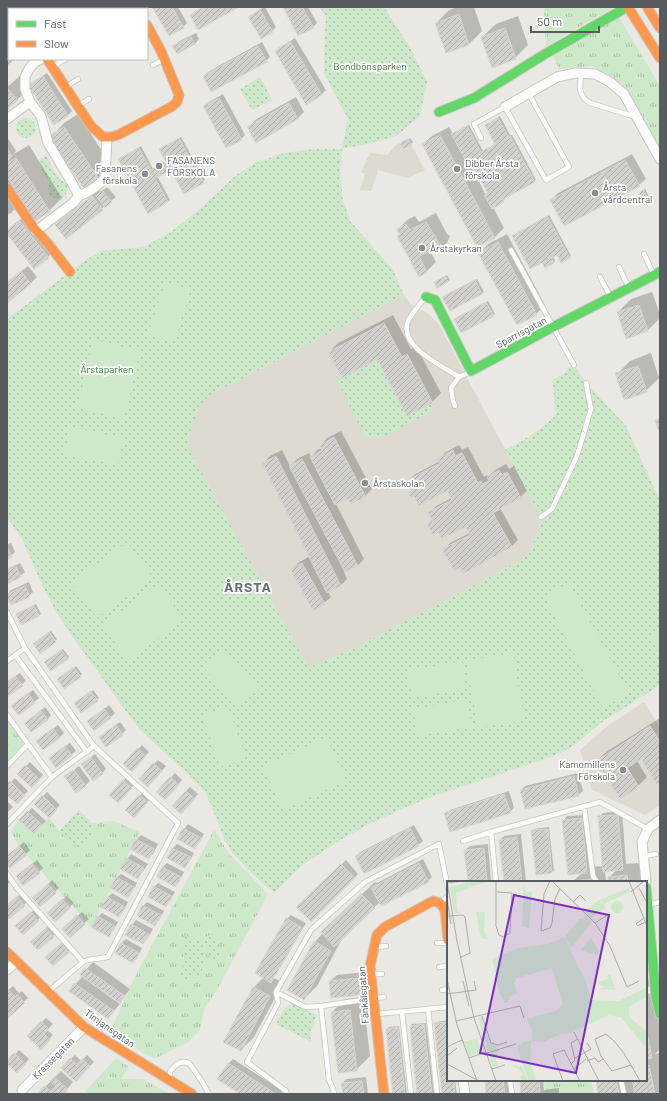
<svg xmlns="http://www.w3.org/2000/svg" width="667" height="1101" font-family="Barlow,sans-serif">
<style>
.education{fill:#dcdad1}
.grass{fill:url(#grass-tufts)}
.park{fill:url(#park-dots)}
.garden{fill:#cee8ca}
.shadow{fill:#0003;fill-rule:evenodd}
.building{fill:url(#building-hatch);stroke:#d9d6d1}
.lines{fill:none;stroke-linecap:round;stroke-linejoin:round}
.lane-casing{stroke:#c6c6c4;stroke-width:6}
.street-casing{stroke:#c6c6c4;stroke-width:11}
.fast-casing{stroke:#c7c7c7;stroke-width:11}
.slow-casing{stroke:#c7c7c7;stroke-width:11}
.lane{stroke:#fcfcfb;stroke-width:4.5}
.street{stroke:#fcfcfb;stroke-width:9}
.fast{stroke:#63d668;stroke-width:9}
.slow{stroke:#ff974d;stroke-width:9}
.poi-dot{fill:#8a8d8e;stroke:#fff;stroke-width:1.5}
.labels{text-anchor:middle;stroke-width:3.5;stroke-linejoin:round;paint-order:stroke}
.park-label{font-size:10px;fill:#2c852e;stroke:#fff}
.poi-label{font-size:10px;fill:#575c61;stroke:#fff;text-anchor:start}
.street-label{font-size:10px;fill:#575c61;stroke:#fff}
.district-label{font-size:14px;font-weight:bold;letter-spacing:1px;fill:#686e73;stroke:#fff}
.inset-road{fill:none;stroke:#abacaa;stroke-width:1}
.view{fill:#7b2cbf;fill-opacity:0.15;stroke:#7b2cbf;stroke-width:2}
.inset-edge{fill:none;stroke:#575c61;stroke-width:2}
</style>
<defs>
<pattern id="grass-tufts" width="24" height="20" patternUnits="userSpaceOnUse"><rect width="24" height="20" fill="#cee8ca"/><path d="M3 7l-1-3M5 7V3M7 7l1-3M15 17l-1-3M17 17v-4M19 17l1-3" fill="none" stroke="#aabfa7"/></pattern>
<pattern id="park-dots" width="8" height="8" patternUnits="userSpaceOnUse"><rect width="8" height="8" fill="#cee8ca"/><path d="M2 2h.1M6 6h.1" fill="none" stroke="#aabfa7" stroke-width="1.8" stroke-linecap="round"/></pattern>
<pattern id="building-hatch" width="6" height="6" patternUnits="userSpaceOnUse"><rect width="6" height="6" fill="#d2d1cd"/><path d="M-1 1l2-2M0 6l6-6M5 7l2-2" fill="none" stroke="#adadaa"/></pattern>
</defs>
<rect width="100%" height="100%" fill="#eae8e2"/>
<path class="education" d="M408,139L425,170L408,178L378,170L371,191L360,190L365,174L361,172L370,153L387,155L396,145Z
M404,295L411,305L426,312L438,323L541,517L537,536L530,551L522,560L396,626L362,645L325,661L308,667L186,444L199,406L211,394Z
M644,702L660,728V805L645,815L592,790L580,750L606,727Z"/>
<path class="grass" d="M545,7H611L612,8L546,46L544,11Z
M619,17L660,86V150L623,85L592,66L559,69L553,56Z
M7,715L28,744L7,762Z
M49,818L59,831L93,837L92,823L113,821L140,832L91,927L19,846L11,832L19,820L34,834Z
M214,830L230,855L268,894L216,992L204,1009L200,1030L187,1043L154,1059L110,1032L135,977Z
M116,1058L129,1067L121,1079H143L169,1094H83Z
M544,1080H591L594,1094H545Z"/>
<path class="park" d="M320,7H384L410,47L427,82L420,116L396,136L366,144L342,149L340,172L343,201L350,221L393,270L404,295L211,394L199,406L186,444L308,667L325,661L362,645L396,626L522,560L530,551L537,536L541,517L505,450C524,440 542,430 556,414L552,380L568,372L567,369L574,365L586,383L626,426L660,501V685L602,722L575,745L562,752L548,758L425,799L369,824L342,839L304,864L275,892L264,885L247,869L231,851L224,838L206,793L187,773L139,729L72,636L57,613L44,589L22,539L7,517V319L86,260L101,251L142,247L155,241L172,231L201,208L235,176L255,163L284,153L314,149H342L348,119L324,73V47L326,18Z
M260,77L272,100L252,110L240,89Z
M16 128a10 10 0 1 1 20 0a10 10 0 1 1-20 0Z
M47,156C50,163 54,174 60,179C62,181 65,181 67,185C68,189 67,194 64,197C61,198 58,199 55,198C47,196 49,188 49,182L40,167L41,163L39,159Z
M377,359L407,416L430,404L434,410L382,437H365L337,379L342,378Z
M79,810L92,823L93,837L80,851L59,831Z
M212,935L215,937L220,955V958L215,961L210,960L209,958L204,940L207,936Z
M188,936C209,943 204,953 202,972C195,978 189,980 180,979L185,951L182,937Z
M292,1004L317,1015L310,1032L311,1042L276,1024L285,1008Z"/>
<path class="garden" d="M165,282L191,290L174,342L148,334Z
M93,340L140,351L124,419L77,408Z
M70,427L124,438L118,465L64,455Z
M127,542L153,578L97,618L71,583Z
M569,583L629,694L603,708L544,596Z
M158,584L184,620L128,660L102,625Z
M660,630V655L650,635Z
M222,648L259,689L239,707L202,666Z
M513,653L524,720L478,728L466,660Z
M462,661L466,689L412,698L407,671Z
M467,700L472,727L418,736L413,709Z
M228,706L246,758L220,767L202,715Z
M326,737L346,781L283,810L263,766Z"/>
<path class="shadow" d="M7,7L9,9V22L7,24Z
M153,7H178L187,23L183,27Z
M264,7H265L276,27L272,31L249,17L254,13Z
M284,7H308L317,23L313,27Z
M457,7H474L482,31L469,44L447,52L436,23L449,10Z
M518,16L528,45L515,58L482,37L496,24Z
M196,33L199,39L195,44L177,53L174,47L178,42Z
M295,38L326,90L322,94L276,51L280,47Z
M262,42L270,57L266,61L204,76L208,72Z
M47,73L72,111L68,115L54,124L31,87L7,109V87L21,75L30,85L34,81Z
M223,94L245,135L241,139L205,106L209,102Z
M296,97L304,112L298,118L257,141L249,127L255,120Z
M78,114L111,165L98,179L51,137L64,123Z
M500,116L510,135H512L536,180L504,198L505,200L503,201L493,207L504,228L495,237L478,246L423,144L432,136L449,127L453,134L469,125L483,151L496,144L486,125ZM470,157L489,192L486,195L467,159Z
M7,137L16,151L13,155L7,158Z
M181,137L205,180L184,192L171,169L157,176L170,200L148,212L119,159L141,146L153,169L167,161L160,149Z
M410,138L413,142L411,144L403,142Z
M29,145L62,198L49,211L23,201L11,213L7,215V162L14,154Z
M632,154L646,179L639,185L551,200L558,193Z
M107,187L116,197L66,238L56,225L62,219L99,190L101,192Z
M645,189L651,200L649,202L640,193Z
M436,213L447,234L450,236L447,243L438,252L429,249L436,262L427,271L419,275L398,229L407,220L415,216L419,222Z
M27,215L54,251L48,257L7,233V231L13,225Z
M549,215L571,256L569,258L557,253L553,256L555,261L554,263L542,262L513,236Z
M507,234L545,305L536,314L479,253L488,244Z
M28,266L37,277L30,284L7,302V282Z
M447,275L450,280L438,286L436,282Z
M477,279L484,292L450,310L445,295Z
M652,292L660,314V318L648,330L618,312L631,299Z
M488,301L495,314L493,315L455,319Z
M393,315L411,349L416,346L441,393L432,402L377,358L329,352L338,343Z
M651,353L659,378L646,391L617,374L630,361Z
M341,431L372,489L365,496L348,498L336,504L364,559L358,565L344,572L347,579L341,585L328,592L331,597L324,603L291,570L298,563L310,556L263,463L270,456L282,450L290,466L297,459L309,453L311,457L317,450L322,448L321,445L327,438Z
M459,445L462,450L468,447L484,477L487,475L488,477L495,470L506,464L509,469L514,466L527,491L520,497L500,508L518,540L511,547L460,567L444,550L450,543L470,533L466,525L439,531L428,524L433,519L430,513L436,506L452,498L448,490L414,496L409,492L412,490L407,482L414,475L440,461L439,458L446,452Z
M11,543L15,552L11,556L7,558V545Z
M20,563L25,572L20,576L7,583V569Z
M29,582L33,592L29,596L7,595L11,590Z
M36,604L41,614L21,624L17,614Z
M51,631L57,639L40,652L36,642Z
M63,649L69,657L67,659L47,660Z
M76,666L82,674L64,688L60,678Z
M20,673L26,681L7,696V682Z
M33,690L39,698L19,714L17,701Z
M93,690L99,698L97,700L77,702Z
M109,705L115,713L110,718L88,721Z
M45,707L51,715L47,720L25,723Z
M660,718V782L642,758L637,761L647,777L638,786L597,761L606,752Z
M120,722L126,730L122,734L104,733Z
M58,725L64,733L60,737L38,741Z
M70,743L76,751L56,767L54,754Z
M142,745L149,752L136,766L138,749Z
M95,754L106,769L102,773L87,760Z
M158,760L166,766L153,781L154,764Z
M30,762L43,775L32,787L18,774Z
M79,766L90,781L85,786L65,777Z
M175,773L182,780L169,795L158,792Z
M578,773L583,791L578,795L521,790L525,786Z
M128,776L135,783L122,798L123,781Z
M15,778L28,791L16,803L7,794V786Z
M190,787L198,794L185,809L186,791Z
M144,791L151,798L138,813L127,810Z
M509,791L514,808L510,812L446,814L450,810Z
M47,792L60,805L48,817L35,804Z
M7,801L13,807L7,813Z
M32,808L46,821L34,833L20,820Z
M622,811L626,864L640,863L642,882H609V878L617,869L605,871L606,882H573V881L582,873L563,821L567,816L585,815L591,867L603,866L599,817L603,813Z
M188,824L204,834L199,843L195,847L184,829Z
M414,825L423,841L418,845L356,857L360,852Z
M549,827L554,871L552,872L533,830L534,829Z
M521,834L526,882H505L500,840L504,836Z
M141,835L158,844L153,854L148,858L132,849L137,839Z
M24,842L30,850L26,854L7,862V856Z
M177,844L194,853L189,862L185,867L168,858L173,848Z
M488,844L491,882H469L465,850L470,846Z
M131,854L148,864L142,873L138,877L127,859Z
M423,859L432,877L428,881L380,902L343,937L317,986L304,999L288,990L315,942L335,919L375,882L377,883Z
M37,860L43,868L39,872H21Z
M346,860L358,874L311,920L298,907Z
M167,863L184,872L179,882L175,886L158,877L163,867Z
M7,873L12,880L7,885Z
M121,874L137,883L132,892L128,896L116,878Z
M52,880L59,888L55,892L38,894Z
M158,883L175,892L170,901L166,905L154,887Z
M22,893L28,901L24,905L7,915V905Z
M112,893L128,902L123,912L119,916L108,897Z
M67,896L74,903L55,921L52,909Z
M147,902L164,911L159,920L155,924L143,906Z
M36,908L42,916L23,933L21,922Z
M82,912L89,919L70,936L67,925Z
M102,913L118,922L113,931L109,935L98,917Z
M291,915L306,923L274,978L283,983L254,1037L241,1050L254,987L264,977L286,919Z
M136,920L153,929L147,939L143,943L132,925Z
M50,924L57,932L39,949L36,938Z
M126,939L142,948L137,958L133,962L116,953L122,943Z
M65,940L72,948L68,952L51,953Z
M93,962L130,989L120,1002L82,974Z
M646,968L650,986L646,989Z
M365,972L367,987L360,994L330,981L337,975Z
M82,977L120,1004L108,1018L75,984Z
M13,986L19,993L22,991L28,998L7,1016V991Z
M654,993L660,1021V1049L655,1054L660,1053V1094H599L597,1080H646V994Z
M363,997L370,1056L356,1070L332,1012L345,999Z
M46,1018L53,1024L47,1030L53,1035L41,1048L28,1036Z
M448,1020V1080H455L457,1094H443L435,1023L437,1022Z
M426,1023L434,1094H418L411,1026L412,1024Z
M399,1026L407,1094H394L387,1029L389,1027Z
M19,1050L29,1059L21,1068L7,1064Z
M75,1055L81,1061L87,1055L94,1062L80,1076L71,1059Z
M233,1059L283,1091L281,1094H242L218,1079L229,1063Z
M61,1071L73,1082L63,1094H38Z
M366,1077L368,1094H344L342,1083L347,1079Z
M486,1080H507L509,1094H487Z
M521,1080H543L544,1090L559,1088V1094H522Z"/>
<path class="building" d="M152,7H172L184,28L169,36Z
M203,7H239L198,30L190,15Z
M283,7H302L314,28L298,36Z
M260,10L273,32L261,39L248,17Z
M459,14L469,45L446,53L435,23Z
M505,28L516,59L492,68L481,37Z
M191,37L195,44L177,54L172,46Z
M290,41L322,95L306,105L275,51Z
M9,44V59H15L7,66V46Z
M258,46L267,62L211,92L203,76Z
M43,76L68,116L54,125L28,85Z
M7,88L18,100L7,110Z
M219,98L242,140L226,148L203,106Z
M289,103L298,119L256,143L247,127Z
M498,118L508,136H510L535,182L502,200L504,202L492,209L484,195L488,193L469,159L466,161L451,134L467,126L481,152L495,144L485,125Z
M64,127L99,179L84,189L49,136Z
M440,135L495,238L477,247L422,144Z
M179,138L204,183L184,194L171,170L155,178L168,202L148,214L118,159L139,148L151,170L166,162L159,149Z
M408,139L412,145L403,149L400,143Z
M7,148L12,156L7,159Z
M16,158L50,212L35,221L7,177V163Z
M625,160L640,186L564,226L550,200Z
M102,190L112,202L105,208L96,196Z
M643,190L650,203L645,205L639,193Z
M92,196L103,210L66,239L55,225Z
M547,216L570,258L561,263L557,255L551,258L554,263L545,268L542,263L530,269L512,236Z
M20,221L49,258L34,269L7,234V230Z
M426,222L439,243L442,246L438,253L429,251L419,256L427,272L419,277L397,236L399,234L397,229L406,224L410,230Z
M498,242L537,315L517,325L478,253Z
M21,271L31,284L7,303V282Z
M445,276L448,282L437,288L434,282Z
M475,280L482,294L450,311L442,297Z
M486,302L494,316L461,333L454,319Z
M639,305L648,331L626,339L617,312Z
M384,323L402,357L407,354L433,403L407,416L377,359L342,378L328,352Z
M638,366L647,392L624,400L615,373Z
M660,418V435L655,420Z
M334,437L366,497L351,504L348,499L335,505L310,457L322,450L320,445Z
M453,450L455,456L462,453L478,483L481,481L482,484L489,481L487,477L499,470L502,475L507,472L521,498L493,513L512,547L463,574L460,568L454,571L442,549L470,535L465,527L442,539L438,532L433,535L427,524L433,521L428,512L452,500L447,491L419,506L414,497L411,498L408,492L411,491L406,481L440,463L438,458Z
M276,456L341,586L327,593L262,463Z
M302,459L358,566L345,572L289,466Z
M7,547L12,557L7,559Z
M302,563L325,604L313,611L290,569Z
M16,566L21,577L7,584V570Z
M25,586L30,597L11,605L7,597V594Z
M34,605L39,616L21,625L16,614Z
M49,632L56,642L40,654L33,644Z
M61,650L68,659L51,671L44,662Z
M74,667L81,677L64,689L57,679Z
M15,676L23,686L7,697V682Z
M91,691L98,701L81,713L74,703Z
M28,693L35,703L19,715L11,706Z
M104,709L111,718L94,731L87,721Z
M41,711L48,720L31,732L24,723Z
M116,725L123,735L106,747L99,737Z
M650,726L660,742V783L657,785L641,759L627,768L639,787L620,799L596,761Z
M53,728L60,738L43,750L36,741Z
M65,746L72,756L56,768L49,758Z
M137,748L146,756L132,772L123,764Z
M91,757L103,774L93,781L81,764Z
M153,763L162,771L148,787L139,779Z
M25,765L40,780L32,788L17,774Z
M74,770L86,786L76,793L64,776Z
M574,776L579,796L525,809L520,790Z
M170,777L179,785L165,800L156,792Z
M123,780L132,788L118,803L109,795Z
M10,781L25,796L17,804L7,795V784Z
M186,791L195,799L181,814L172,806Z
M504,794L511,813L450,832L444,813Z
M42,795L57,810L49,818L34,804Z
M139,795L148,802L134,818L125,810Z
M27,811L42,825L34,834L19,820Z
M618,815L623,870L603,872L598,816Z
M582,818L587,873L568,875L562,820Z
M183,828L201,838L195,849L177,839Z
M410,828L419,846L364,874L355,856Z
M548,829L552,873L536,875L531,830Z
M517,837L522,882H504L499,840Z
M136,839L154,849L149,859L130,849Z
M19,846L27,855L10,868L7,864V855Z
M172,848L191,857L185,868L167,858Z
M484,848L487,882H468L464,850Z
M126,858L144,868L138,879L120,869Z
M419,863L429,882L381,906L371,888Z
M32,864L40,873L23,886L16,876Z
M341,864L355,878L311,922L296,907Z
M162,867L181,877L175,887L157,877Z
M627,875L628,882H608V877Z
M116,877L134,887L128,898L110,888Z
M592,879V882H572V881Z
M48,884L56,893L40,907L32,898Z
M153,886L172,896L166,907L148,897Z
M361,894L375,908L334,947L321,932Z
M17,896L25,906L9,919L7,917V905Z
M107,897L125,907L119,917L101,907Z
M62,899L70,908L55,922L47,913Z
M142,905L161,915L155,926L137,916Z
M31,912L39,921L23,935L15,926Z
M77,915L85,924L70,938L62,929Z
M97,916L115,926L109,937L91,927Z
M286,918L302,928L271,983L255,973Z
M131,924L149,934L143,944L125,935Z
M46,928L54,937L38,950L30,942Z
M314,941L331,951L304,1000L287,990Z
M61,943L69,952L53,966L45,957Z
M121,943L139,953L133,963L115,953Z
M85,968L125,996L120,1003L80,975Z
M359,978L361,995L331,998L329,981Z
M74,983L114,1011L108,1019L69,991Z
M253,987L270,996L241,1051L223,1042Z
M8,989L15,997L17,994L25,1003L8,1018L7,1017V990Z
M350,1010L357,1071L338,1073L331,1012Z
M41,1021L49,1029L44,1034L50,1040L41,1050L27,1036Z
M447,1022L448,1030V1080H454L455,1094H442L434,1023Z
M424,1024L432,1094H417L410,1026Z
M398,1027L405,1094H393L386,1029Z
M646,1028L652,1058L646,1059Z
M14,1053L26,1064L17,1073L7,1064V1061Z
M70,1058L77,1064L82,1059L90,1066L76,1082L61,1068Z
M228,1063L276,1094H240L217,1079Z
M649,1065L655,1094H635L632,1080H646V1066Z
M54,1077L68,1089L64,1094H37L44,1086L51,1091L56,1086L50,1081Z
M485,1080H503L505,1094H486Z
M520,1080H539L540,1094H521Z
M596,1080H616L619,1094H598Z
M362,1081L364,1094H343L341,1083Z"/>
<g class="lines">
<defs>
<path id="lane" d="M153,65L163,60
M53,66L66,59
M581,73C580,86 577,95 590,103L636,117
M66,87L78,79
M79,105L89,99
M481,138L474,124L505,107L546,180L569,167L529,94
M511,250L574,365
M644,254L653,273
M619,267L628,286
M600,277L610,296
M425,298C420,304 411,314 408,321C398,347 443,366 459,377
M455,406L453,401L451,388L459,377L470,372
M541,517L552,509L577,456L591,409L586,383
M7,612L25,648L94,746L178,823L108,957L88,960L83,962L49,991
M15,655L87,752
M7,661L25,648
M7,715L52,777
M7,766L28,744
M584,806L593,876L597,882
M7,824L52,777L94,746
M491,832L496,882
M463,841L491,832L600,802L648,829
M643,856L656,854
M7,874L17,888L83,962
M440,903L448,896
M648,905L660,902
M437,943H448
M376,947L386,946
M439,967L448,966
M373,974H382
M442,990L448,989
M276,992L305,1007L321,1006L384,997
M321,1006L329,1080L333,1089L334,1094
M428,1009L437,1094
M402,1012L411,1094
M377,1014L448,1007
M170,1078V1072C175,1065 180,1060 189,1063L201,1080L209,1094
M510,1080L512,1094
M621,1080L624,1094
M287,1094L286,1091L247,1062L278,1003L276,992L311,930L365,882L439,844L448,889"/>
<path id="street" d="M8,7L10,9
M137,7L138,9
M7,35L9,34
M505,107L557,77L576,73L595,74L610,82L624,94L660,159
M7,119L30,102
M79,196C89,192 98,186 105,178L107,137
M36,231L73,203L79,196L71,181L48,143L41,116L30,102L25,89V77L29,69L35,62L41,59
M646,882L642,842L648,829L660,820
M7,970L16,962
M463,1080L465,1094
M22,1090L84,1027"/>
<path id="fast" d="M439,112L474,98L545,54L622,10
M426,297L435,300L471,371L551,328L660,272
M646,887L656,997L660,1014"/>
<path id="slow" d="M628,7L660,58
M647,7L660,28
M47,59L91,126L103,137H111L118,135L171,107L177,102L179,95L161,51L147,25
M7,188L33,227L50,246L70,272
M7,952L84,1027L192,1094
M384,1094L370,966L377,935L385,927L433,901L440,903L445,910L448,940"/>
</defs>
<use href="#lane" class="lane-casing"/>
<use href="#street" class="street-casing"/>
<use href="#fast" class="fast-casing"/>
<use href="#slow" class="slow-casing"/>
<use href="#lane" class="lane"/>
<use href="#street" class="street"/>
<use href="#fast" class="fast"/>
<use href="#slow" class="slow"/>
</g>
<g class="poi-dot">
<circle cx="159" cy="166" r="4"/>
<circle cx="457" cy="169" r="4"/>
<circle cx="145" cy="174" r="4"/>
<circle cx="595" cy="193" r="4"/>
<circle cx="422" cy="248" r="4"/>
<circle cx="365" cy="483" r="4"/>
<circle cx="623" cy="770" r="4"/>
</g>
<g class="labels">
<g class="park-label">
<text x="370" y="70">Bondbönsparken</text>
<text x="107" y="373">Årstaparken</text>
</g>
<g class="poi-label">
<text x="167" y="164">FASANENS<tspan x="167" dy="12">FÖRSKOLA</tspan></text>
<text x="465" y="167">Dibber Årsta<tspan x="465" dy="12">förskola</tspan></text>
<text x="137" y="172" text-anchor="end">Fasanens<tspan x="137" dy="12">förskola</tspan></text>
<text x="603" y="191">Årsta<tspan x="603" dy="12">vårdcentral</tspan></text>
<text x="430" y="252">Årstakyrkan</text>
<text x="373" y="487">Årstaskolan</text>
<text x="615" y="768" text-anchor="end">Kamomillens<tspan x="615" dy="12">Förskola</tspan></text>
</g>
<g class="street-label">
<text transform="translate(521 332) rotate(-28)" y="4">Sparrisgatan</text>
<text transform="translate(363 995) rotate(-94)" y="4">Fänkålsgatan</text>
<text transform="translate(110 1028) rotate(35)" y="4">Timjansgatan</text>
<text transform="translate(53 1058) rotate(-45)" y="4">Krassegatan</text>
</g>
<g class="district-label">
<text x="248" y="592">ÅRSTA</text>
</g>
</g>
<g transform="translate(447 881)">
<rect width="200" height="200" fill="#eae8e2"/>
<path d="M29,0L40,1L23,6L21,2L22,7L9,12L10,30L14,32H7L3,6ZM77,2L79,12L85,10L82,47L75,45ZM182,7L183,11L157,23L152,19ZM152,19L159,27L144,37L138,30ZM29,31H38L37,49L41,58L34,57ZM139,36L145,41L124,67L118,56L132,38ZM144,57L152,70L151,74L134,69ZM160,94H163L169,109L154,108L159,105H154L151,101L161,98ZM200,106V116L182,126L183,137L200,150V168L174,136L160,134L144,119L172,120ZM35,136L42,161L51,167L41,171L31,137ZM30,157L34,170L22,176L17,161ZM52,169L49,177L51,184L46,186L42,172ZM65,184L75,186L81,200L72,198L76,192Z" fill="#cee8ca"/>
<path d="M117,56L138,99L145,120L161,134L124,152L114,153L97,161L84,160L83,180L89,200H82L70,167L76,161L85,160V150L80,138L111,129L116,123L105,87L70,97L67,102L70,112L62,116L61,121L58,122L52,111L45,78L71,67L101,63Z" fill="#cee8ca"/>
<path d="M164 26a6 6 0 1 1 12 0a6 6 0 1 1-12 0Z" fill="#cee8ca"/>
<path class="inset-road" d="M0,0L10,60L27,137L49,200M49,0V45L52,54L56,56L63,52L65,12L50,11M103,0L97,13L94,50L103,47L105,42L108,18L113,7M105,0L148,42L163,65L180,106L192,100M182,0L200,45M0,2L16,0M192,7L200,22M184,11L197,0M0,18L4,43M126,21L133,14L139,20M0,35L16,34L18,36L23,72L14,76M197,37L189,43L191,45L198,41M148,42L159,35M0,98L10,144L30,200M16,100L22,125M0,113L29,109L27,100M35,135L44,162L51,164L60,161M9,140L73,125L77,137M127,151L152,200M0,166L15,159M40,172L69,163M0,175L10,167M22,177L39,171M128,177L144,168L140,162M140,180L148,177L151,181L156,178M0,183L32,200M124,183L128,179L124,162L131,158M184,184L165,190L154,175L148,158L159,153L167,160L176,171L184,184L193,200M45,188L58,184M127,188L139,178M116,200L106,173L117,169L133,200"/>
<path class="view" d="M67,14L162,34L129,192L33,172Z"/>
<rect width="200" height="200" class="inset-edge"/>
</g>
<rect width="667" height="1101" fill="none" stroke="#575c61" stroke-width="16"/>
<rect x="8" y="8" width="140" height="52" fill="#ffffff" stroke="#bcbec0"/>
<rect x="16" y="21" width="20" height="6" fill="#63d668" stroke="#bcbec0"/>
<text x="44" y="28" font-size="12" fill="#575c61">Fast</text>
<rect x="16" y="41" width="20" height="6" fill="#ff974d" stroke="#bcbec0"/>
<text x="44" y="48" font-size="12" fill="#575c61">Slow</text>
<path d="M531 26v6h68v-6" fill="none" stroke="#575c61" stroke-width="2"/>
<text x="537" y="26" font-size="12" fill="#575c61" stroke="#ffffff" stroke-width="3" paint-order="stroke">50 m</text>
</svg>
